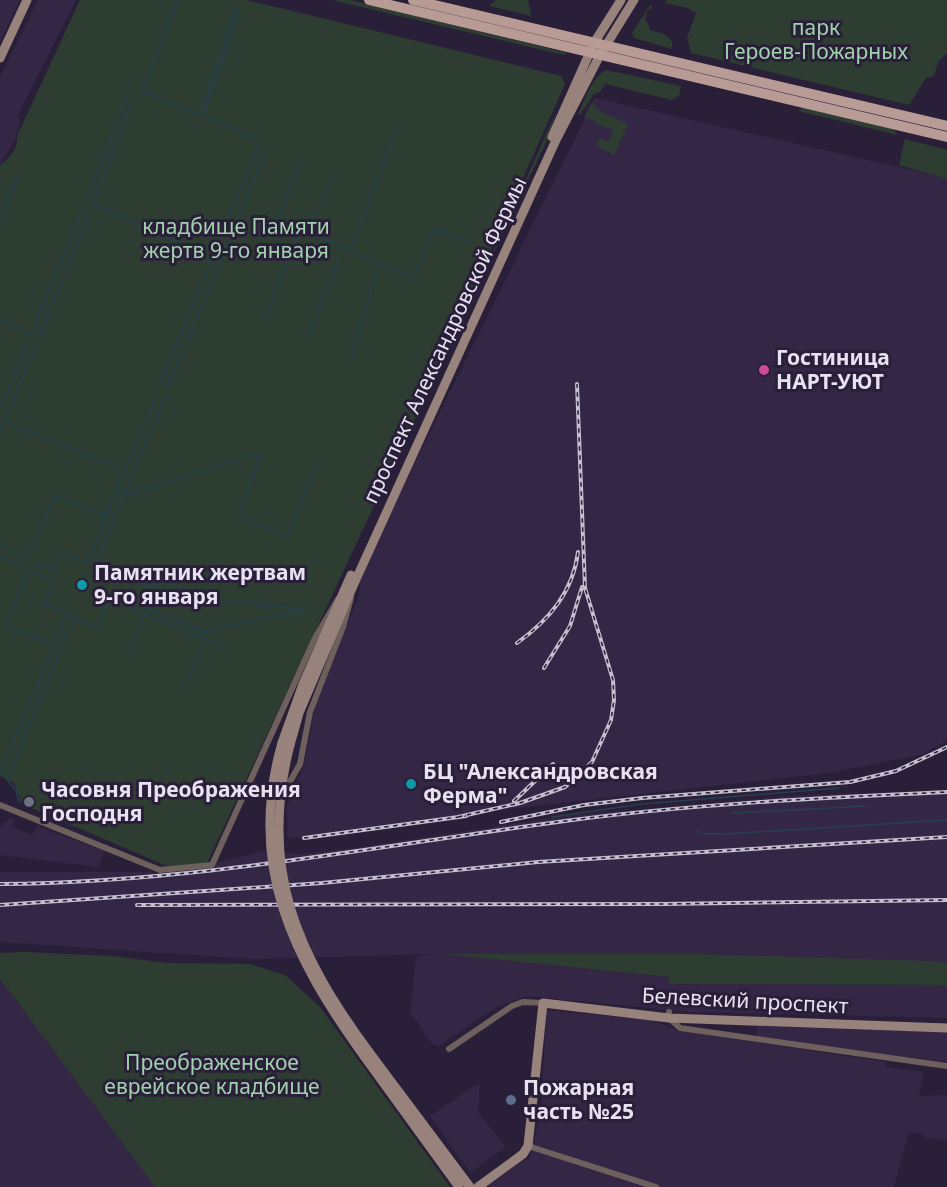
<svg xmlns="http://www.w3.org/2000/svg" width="947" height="1187" font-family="'Noto Sans',sans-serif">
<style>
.built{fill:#342645}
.green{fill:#2e3d32}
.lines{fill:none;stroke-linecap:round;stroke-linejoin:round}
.stream{stroke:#25414f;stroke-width:1.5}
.street{stroke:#6e605d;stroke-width:6}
.secondary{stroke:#97827c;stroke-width:9}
.primary{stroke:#b89b94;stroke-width:10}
.rail-casing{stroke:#c5bed0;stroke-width:4}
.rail{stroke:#2a1f38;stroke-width:1.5;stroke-dasharray:4.5;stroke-linecap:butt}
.secondary-bridge{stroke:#97827c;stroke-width:9}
.hotel-dot{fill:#d1479c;stroke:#2a1f38;stroke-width:2}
.culture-dot{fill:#0f9aa8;stroke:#2a1f38;stroke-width:2}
.worship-dot{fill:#6b7280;stroke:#2a1f38;stroke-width:2}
.service-dot{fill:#5c6f8a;stroke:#2a1f38;stroke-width:2}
.labels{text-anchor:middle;stroke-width:6;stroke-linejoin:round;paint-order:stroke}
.park-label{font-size:21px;fill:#a2d2ad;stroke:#2a1f38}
.street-label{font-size:21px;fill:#e8e1f2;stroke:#2a1f38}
.poi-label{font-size:21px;font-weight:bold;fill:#e8e1f2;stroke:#2a1f38;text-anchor:start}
</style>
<rect width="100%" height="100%" fill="#2a1f38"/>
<path class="built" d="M0,0H20L0,42Z
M38,0H76L17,117L21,120L14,142L0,165V77Z
M595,98L947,178V740L924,754L829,773L472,813L288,839L287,805L305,762L316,698L358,599L361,580L369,560L411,471Z
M947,790V963L700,954H451L670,977L669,983L947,985V1018L691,1012L527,996L498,1006L439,1046L432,1044L410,1012L416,957L437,954L253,959L0,942V872H150L155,874L213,869L216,863L265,851L301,854L363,847L564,816L791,796Z
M9,818L15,820L12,827L32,835L37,826L105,851L98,867L0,855V828Z
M0,979L155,1187H0Z
M546,1010L650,1020L678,1031L886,1062V1067L924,1072L919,1096L947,1095V1140L924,1138V1134L909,1132L894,1187H490L488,1185L520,1161L529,1159L541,1113Z
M757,1024L947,1031V1062L757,1038Z
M476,1085H480L478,1112L506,1147L470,1173L430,1116Z"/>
<path class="green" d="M80,0H247L524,67L561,76L565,84L431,384L207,863L167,866L22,804L14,783L0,776V165C10,158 18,149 17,136Z
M332,0H350L567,53L564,55L551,52Z
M496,0H528L531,16L489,6Z
M666,0H947V53L938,62L934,76L926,78L909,105L691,53L687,38L696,13L688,8L666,3Z
M651,4L652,8L647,11L645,21L648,23L650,30L664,34L672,41V49L634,38L632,33Z
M606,70L681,86L679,96L672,100L605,84L600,92L594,94L580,115L578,114C585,100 592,77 606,70Z
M592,102L601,112L628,124L614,155L596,146L600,138L608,142L613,130L595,124L596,121L584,117Z
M803,107L893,129L898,135L798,111Z
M556,113L549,136L469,305L553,119Z
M905,139L947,150V179L899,165Z
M25,952L112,956L167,963L250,964L285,975L320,1007L450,1187H155L0,979V953Z
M443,954H700L930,961L947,963V985L669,984V977Z"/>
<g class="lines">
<path class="stream" d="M178,0L142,91L200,115L235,10
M239,11L203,116L259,139
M133,99L93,204L211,257
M398,126L350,251L413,278L434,229L472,242
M300,163L278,220L306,231L333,177
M86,202L128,93
M0,220L19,173
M308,232L345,248
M61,260L84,206
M69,263L91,210
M205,298L266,151
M264,319L298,235
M0,321L31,334L59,265
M39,337L67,269
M308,338L340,255
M187,343L203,303
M36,345L4,422L125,470L157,394
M352,356L377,270
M159,387L258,147
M167,390L184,349
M0,409L28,342
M0,432L2,426
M125,495L257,454L261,455L239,515
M244,519L287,536L318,461
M0,547L27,558L55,495L105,515
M0,557L23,565
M36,562L53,570L62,552L87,563L122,476
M119,575L147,586L168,582L212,601L274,605L304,611
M111,594L119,575L95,565L165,396
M116,596L210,634
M127,607L176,627
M6,626L28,570L55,580L45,604L66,613L54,645L8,627
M180,629L206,639L184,685
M202,631L303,611
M210,641L227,648
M127,654L145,615
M36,689L51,652
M22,722L33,694
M9,753L19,727
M0,774L7,758
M19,802L16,790L7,780L73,618L97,627L109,600
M732,813L866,806
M552,817L642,804L839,788
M697,831L702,834H725L947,820"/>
<path class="street" d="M245,792L253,788L275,794
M283,794L300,764L310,712L343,627L351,598
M0,805L160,870L212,865L315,638L338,599
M669,1012V1018L680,1028L947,1066
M449,1049L512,1006L523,1002L543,1003
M528,1146L656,1187"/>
<path class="secondary" d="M0,58L27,0
M552,137L594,43L621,0
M282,743L303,684L351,575
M290,745L299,713L353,586L556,140L600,55L634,0
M543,1003L669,1018L947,1028
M369,1052L470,1187
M364,1056L459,1187
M478,1187L523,1154L528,1146L543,1003"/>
<path class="primary" d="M369,0L947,137
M413,0L947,126"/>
<defs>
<path id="rail" d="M517,643C549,620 573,592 578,552
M544,668L570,626L582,587
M514,801L553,764
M458,817L520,803L565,787L592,762L611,720L614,700L613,680L585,588L577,384
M501,822L584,805L642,798L850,782L896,771L947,747
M304,838L466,816
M0,884C191,883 377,846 565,821C692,804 819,798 947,792
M0,905L322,883L538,862L947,837
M137,905L664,904L947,900"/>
</defs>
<use href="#rail" class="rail-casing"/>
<use href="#rail" class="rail"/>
<path class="secondary-bridge" d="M282,743C246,866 294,959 364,1056
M290,745C258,869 297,954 369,1052"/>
</g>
<circle class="hotel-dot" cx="764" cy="370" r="6"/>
<g class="culture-dot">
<circle cx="82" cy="585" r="6"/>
<circle cx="411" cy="784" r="6"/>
</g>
<circle class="worship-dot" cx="29" cy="802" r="6"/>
<circle class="service-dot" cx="511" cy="1100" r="6"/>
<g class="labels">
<g class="park-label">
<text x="816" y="35">парк<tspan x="816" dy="24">Героев-Пожарных</tspan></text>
<text x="236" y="234">кладбище Памяти<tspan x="236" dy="24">жертв 9-го января</tspan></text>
<text x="212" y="1070">Преображенское<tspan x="212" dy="24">еврейское кладбище</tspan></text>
</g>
<g class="street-label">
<text transform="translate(445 340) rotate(-65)" y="7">проспект Александровской Фермы</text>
<text transform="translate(745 1001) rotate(3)" y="7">Белевский проспект</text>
</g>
<g class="poi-label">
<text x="776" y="365">Гостиница<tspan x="776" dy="24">НАРТ-УЮТ</tspan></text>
<text x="94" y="580">Памятник жертвам<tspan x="94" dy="24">9-го января</tspan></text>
<text x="423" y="779">БЦ "Александровская<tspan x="423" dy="24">Ферма"</tspan></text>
<text x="41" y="797">Часовня Преображения<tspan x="41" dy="24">Господня</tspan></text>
<text x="523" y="1095">Пожарная<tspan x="523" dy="24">часть №25</tspan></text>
</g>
</g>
</svg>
